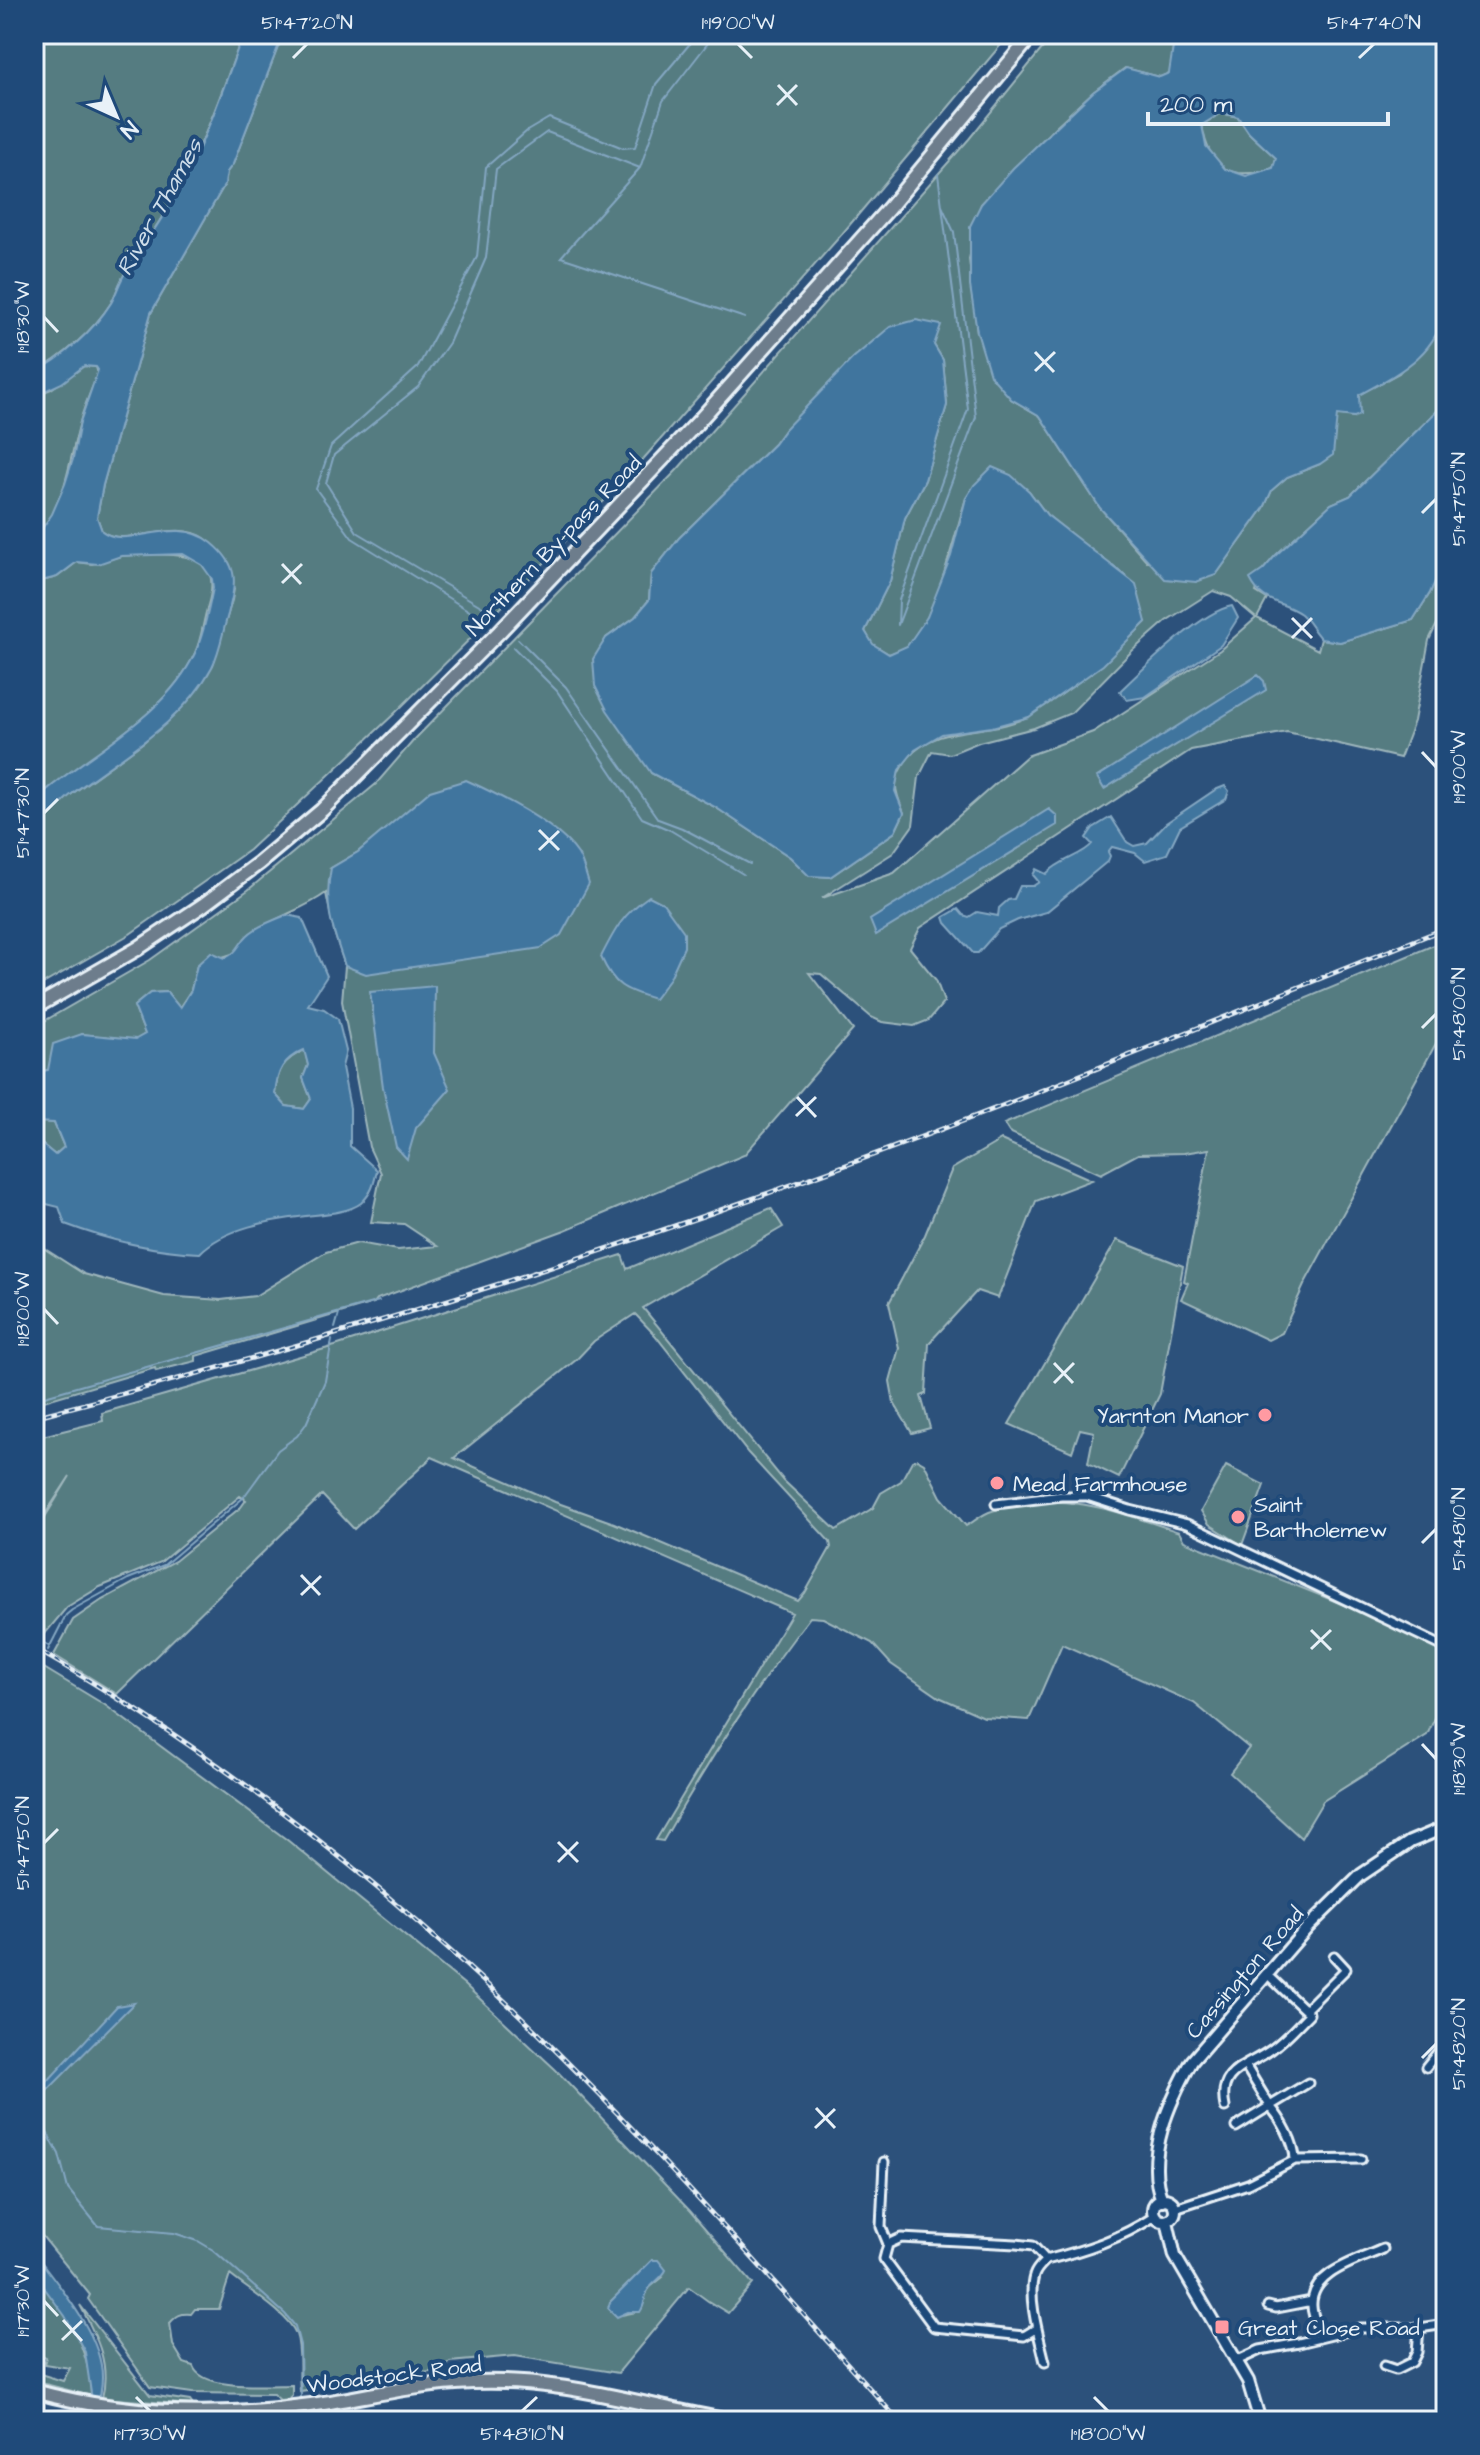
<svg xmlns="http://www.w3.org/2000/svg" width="1480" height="2455" font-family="'Architects Daughter',sans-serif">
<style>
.green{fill:#547b81;stroke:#9eb6bc;stroke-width:2;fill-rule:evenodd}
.water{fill:#41759e;stroke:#84a7c2;stroke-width:2;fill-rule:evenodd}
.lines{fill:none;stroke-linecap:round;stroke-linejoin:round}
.stream{stroke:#84a7c2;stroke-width:2}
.street-casing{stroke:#e8f1f8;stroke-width:13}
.secondary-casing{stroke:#e8f1f8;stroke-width:16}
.highway-casing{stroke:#e8f1f8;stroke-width:18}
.street{stroke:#1f4a7a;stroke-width:7}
.secondary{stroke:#1f4a7a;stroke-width:10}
.highway{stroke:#6d7d8c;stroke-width:12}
.rail-casing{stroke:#e8f1f8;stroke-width:5}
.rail{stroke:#1f4a7a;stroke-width:2;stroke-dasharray:6;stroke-linecap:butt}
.ticks{fill:none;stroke:#e8f1f8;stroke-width:3}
.poi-dot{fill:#ff9aa2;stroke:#1f4a7a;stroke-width:3}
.labels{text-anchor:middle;stroke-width:8;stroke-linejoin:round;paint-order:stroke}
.street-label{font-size:22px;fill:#e8f1f8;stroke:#1f4a7a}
.poi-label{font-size:22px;fill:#e8f1f8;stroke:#1f4a7a;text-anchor:start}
.water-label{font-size:24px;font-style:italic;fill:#cfdeea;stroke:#1f4a7a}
.neatline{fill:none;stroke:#e8f1f8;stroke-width:3}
.ticks-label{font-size:20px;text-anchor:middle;fill:#e8f1f8}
</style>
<rect width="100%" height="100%" fill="#2c517b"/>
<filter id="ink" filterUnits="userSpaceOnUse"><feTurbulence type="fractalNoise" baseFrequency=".0125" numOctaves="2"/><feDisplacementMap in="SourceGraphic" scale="16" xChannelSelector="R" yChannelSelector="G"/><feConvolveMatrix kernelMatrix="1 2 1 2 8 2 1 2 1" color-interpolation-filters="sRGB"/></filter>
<g filter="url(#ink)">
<path class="green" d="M34,34H243C226,80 210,127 188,171C171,206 149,238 127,270C120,280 117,292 111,303C94,330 62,358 34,373Z
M283,34H1010L842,234L630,474L491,618L393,715L249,850L130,934L34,989V831L69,796L145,741L188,700L213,665L232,600L234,589C228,577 216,546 206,539C175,516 125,550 102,531L97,517L103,485L151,313L225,184L227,172L233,164Z
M1054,34H1175L1170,73L1160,77L1125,68L1093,92L1055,127L981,204L969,259L977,332L1011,399L1040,416L1100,508L1147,561L1216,575L1264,508L1272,490L1287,477L1320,464L1337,414L1354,417L1358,395L1399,373L1444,319L1446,305V415L1438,410L1350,496L1331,504L1276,555L1263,570L1256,592L1267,599L1257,618L1318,650L1321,639L1340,642L1413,620L1430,593L1446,557V606L1429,640L1414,721L1400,758L1287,732L1191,750L920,928L910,948L936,980L944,1002L929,1020L914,1026L882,1022L871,1017L821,974L809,973L853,1030L744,1155L565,1230L377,1299L374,1303L196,1356V1361L156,1371L155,1368L34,1404V1242L84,1274L164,1296L221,1300L255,1296L326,1252L358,1243L398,1250L437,1246L404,1224L371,1222L381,1173L369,1147L342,1001L345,966L334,932L326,893C295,916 257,919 235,953L197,965L191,990L179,1008L167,992L150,993L134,1006L145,1034L136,1040L82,1034L48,1070L34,1073V1027L150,960L248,890L376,784L414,740L677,470L969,139ZM934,345L943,360L947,405L925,480L905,518L890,581L865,631L872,644L889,654C894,652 902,650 906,647C935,625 955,533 966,498L1029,491L1047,515L1106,563L1146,622C1110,658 1076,687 1032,714C994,738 940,720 908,758C891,779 894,790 904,813L895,832L830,877L809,875L790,857L715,807L651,773L606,638L635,617L649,600L651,574L679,538L774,444L785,429ZM1213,591L1231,597L1256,618L1220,650L1093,732L1027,756L894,873L822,898L893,853L913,825L919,777L932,751L950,754L979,742L1034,728L1071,713L1132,651L1166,621ZM391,825L497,898L331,868L358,852Z
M1221,113L1238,117L1249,133L1276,158L1273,168C1232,182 1209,169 1202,125Z
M84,366L96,367L98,374C91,390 84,406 80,422C68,464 66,508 34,540V396L51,389Z
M145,554C182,555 224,552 208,605C203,621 202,638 195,653C168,715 84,757 34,801V583L57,577L77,562L92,564L121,556Z
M1446,940V1025L1305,1283L1282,1333L1268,1340L1181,1299L1188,1283L1184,1281L1209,1149L1184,1153L1138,1154L1101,1174L1009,1132L1004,1124Z
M305,1050L308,1065L303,1078L311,1099L304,1109L286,1106L275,1094C277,1071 283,1059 305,1050Z
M37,1121L54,1123L64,1147L55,1155L38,1141H34V1122Z
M1001,1140L1092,1180L1036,1201L998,1298L977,1291L929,1343L926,1394L921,1396L930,1428L912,1433L894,1403L890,1381L899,1348L889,1303L925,1235L952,1169Z
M771,1208L783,1227L643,1308L784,1481L836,1530L873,1508L881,1493L901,1481L912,1461L917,1459L924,1463L941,1497L966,1526C975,1521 982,1514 992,1511C1056,1488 1118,1511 1179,1532L1184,1541L1342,1604L1446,1651V1695L1427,1735L1323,1801L1301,1838L1230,1773L1249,1748L1194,1703L1062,1644L1029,1720L984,1717L939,1697L891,1664L872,1643L823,1618L810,1617C755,1688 707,1763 663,1841L656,1840L792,1613L432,1457L354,1529L322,1495L117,1694L54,1655L73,1620L102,1600L175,1561L241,1507L246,1500L240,1496L161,1562L100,1587L67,1607L39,1641L34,1638V1535L70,1476L34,1531V1438L103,1421L102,1413L335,1346L622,1255L627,1269ZM635,1314L655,1335L748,1453L830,1542L831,1547L805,1593L798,1601L614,1523L555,1502L454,1458L576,1360L594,1341Z
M1117,1240L1183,1266L1160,1394L1119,1478L1088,1463L1094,1432L1080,1429L1072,1452L1009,1424Z
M1226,1466L1264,1485L1242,1545L1209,1524L1201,1511Z
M34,1662L105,1705L286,1839L464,1984L556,2070L690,2211L753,2284L728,2313L708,2301L689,2287L618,2373L515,2356L450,2362L443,2370L300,2391C298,2373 302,2351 296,2334C288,2314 247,2289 230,2275L219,2309H195L191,2314C181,2313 177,2315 170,2323L173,2345L184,2363L193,2366C202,2391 268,2385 292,2385V2395L288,2399L280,2400L273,2394L192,2393L150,2387L88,2299L90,2295L34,2226ZM652,2260L663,2277L649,2288L636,2312L622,2315L610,2302Z
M34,2274C65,2313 90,2344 91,2396L34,2381V2372L63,2381L70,2368L44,2364L46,2357L34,2352Z
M80,2305L150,2395L190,2401L193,2405L102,2398C111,2363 96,2336 80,2305Z"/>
<path class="water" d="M243,34H283L233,164L227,172L225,184L151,313L103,485L97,517L102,531C126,551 175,513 212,543C240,566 236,583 228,614C223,631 220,651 212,667C182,724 122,755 73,793C59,804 47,819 34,831V801C86,753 164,719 195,653C204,634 209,608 213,588L212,579L202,565L183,554L121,556L98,564L77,562L57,577L34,583V540L52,514L65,484L73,459L80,422L98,370L96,367L84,366L62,383L34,396V373C62,359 94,330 111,303C117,292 120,280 127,270C149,238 171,206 188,171C211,127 226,80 243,34Z
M1175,34H1446V305C1438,355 1399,373 1359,395L1360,415L1354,417L1337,415L1333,455L1320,464L1287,477L1272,490L1264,508L1216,575L1196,582L1165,579L1100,508L1040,416L1011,399L990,375L977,332L970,286V226L981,204L1013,168L1093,92L1126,68L1160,77L1169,73ZM1221,113L1238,117L1249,133L1276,158L1273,168L1246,176L1225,169L1206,146L1202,125Z
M916,320L941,325L934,345L943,360L947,405L925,480L905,518L890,581L865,631L873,644L889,654L907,646L927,617L951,556L966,498L974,485L992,467L1011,475L1029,491L1047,515L1136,584L1146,622L1103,665L1029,717L992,727L942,734L915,750L899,770L895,791L904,813L895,832L830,877L809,876L790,857L715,807L651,773L607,710L595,686L593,659L606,638L635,617L649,600L651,574L679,538L774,444L785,429L853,358L890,327Z
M1438,410L1446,415V557L1430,593L1413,620L1340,642L1321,639C1314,632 1308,620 1301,614C1281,600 1263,605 1250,579L1263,570L1276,555L1331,504L1350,496Z
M1232,606L1238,618L1221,645L1145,697L1127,700L1120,691C1144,668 1202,611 1232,606Z
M1258,675L1264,681L1266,690L1104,789L1097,777Z
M466,780C499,795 557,823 578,854C583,862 586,875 589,884L561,935L541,948L366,974L345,966C333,930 323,905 331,868L358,852L430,791Z
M1225,786L1229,791L1226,799L1180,827L1167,854L1145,861L1135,853L1112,847L1108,852L1110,856L1108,861L1046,912L1018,920L999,929L978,953H973L946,923L944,917L958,909L963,915L969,917L977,912L998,916L999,908L1008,900L1014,899L1020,886H1033L1039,882L1033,875L1036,869L1046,874C1060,859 1084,855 1092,844L1086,838L1093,828L1111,817L1127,842L1134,846L1147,843L1166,823L1215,790Z
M1049,809L1057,816V825L876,935L870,920Z
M649,896L663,903L684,932V947L670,978L654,999C624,990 614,986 601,957C615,929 623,914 649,896Z
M286,915L302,918L327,976L308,1005L324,1009L338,1019L346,1051L342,1067L350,1108V1146L377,1170C374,1184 372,1193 361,1203C348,1213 322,1214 306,1216C272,1220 224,1228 200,1253C152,1251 110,1241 65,1224L59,1207L34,1201V1141H38L55,1155L64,1147L54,1123L34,1122V1073L48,1070L53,1044L82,1034L136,1039L145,1034L134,1006L150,993L167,992L180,1008L191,990L197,965L211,952L225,958C236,953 237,948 244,939C254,927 272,921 286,915ZM304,1050L308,1065L303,1078L311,1099L304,1109L286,1106L275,1094C277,1071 283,1059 304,1050Z
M435,986L434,1053L450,1089L416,1128L407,1159L396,1147L383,1087L370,992Z
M134,2003L43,2095L45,2084L117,2006Z
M34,2252C58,2285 103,2336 102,2378C102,2392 98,2407 95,2421H88L91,2393L85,2352L65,2316L34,2274Z
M652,2260H658L666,2270C662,2279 651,2283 647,2292C644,2300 645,2305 640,2312H628L617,2317L608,2308L610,2302Z"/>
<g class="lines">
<path class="stream" d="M639,169L561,257L745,318
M938,174L942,206L968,409L899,600L898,625L976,417L954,232L942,206
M491,612L357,532L326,483L334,455L418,387L449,343L486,258L496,169L547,132L640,168L663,101L715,34
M484,620L352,538L316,489L331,446L418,367L477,257L486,167L527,131L549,118L623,148L635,147L656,84L698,34
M518,639L566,687L658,819L682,828L750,864
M513,647L557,691L642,818L670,830L743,874
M335,1328L339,1314
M34,1399L379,1301
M34,1638L49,1646
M48,1650L66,1615L72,1610L128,1579L164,1565L243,1498L278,1450L297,1436L306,1424L325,1381L332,1340
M34,1671L43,1659
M34,2109L59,2154L68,2189L98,2226L174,2233L198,2241L213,2250L285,2314L295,2326L300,2345L301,2397
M300,2421L302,2416"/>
<defs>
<path id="street" d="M996,1504L1061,1496H1087L1130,1510L1187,1524L1446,1648
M1305,2010L1346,1969L1334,1956
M1426,2067L1446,2042
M1225,2107C1217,2069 1248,2067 1272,2049C1286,2039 1297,2026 1309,2014L1267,1974
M1236,2127L1270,2106L1245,2065
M1295,2160C1295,2142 1281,2119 1270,2106L1308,2083
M884,2162L881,2227L888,2244L884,2259L934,2327L1024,2336L1037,2328
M1175,2208L1248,2184L1295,2160L1361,2159
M888,2244L901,2238L1016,2244L1033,2246L1046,2260
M1046,2260C1086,2250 1120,2239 1155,2216
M1268,2306L1276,2308L1312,2301
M1322,2337C1318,2327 1312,2316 1312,2306C1310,2272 1359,2260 1383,2249
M1236,2361L1260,2350L1299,2343L1360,2328H1419L1446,2324
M1045,2362C1040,2340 1027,2298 1034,2276C1036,2269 1041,2265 1046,2260
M1384,2366L1396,2370L1412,2362L1417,2352L1419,2328"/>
<path id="secondary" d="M1153 2210a11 11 0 1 1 22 0a11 11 0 1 1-22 0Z
M1162,2200C1144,2156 1170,2100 1192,2061L1308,1927L1361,1875L1410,1842L1446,1827
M1167,2221L1175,2256L1248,2381L1260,2421"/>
<path id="highway" d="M34,1008L137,949L203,905L259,863L322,810L499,632L697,423L889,208L1033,34
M34,2391C125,2416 217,2418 311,2405C364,2397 418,2384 473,2382C562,2378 643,2406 730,2421"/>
</defs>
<use href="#street" class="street-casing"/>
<use href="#secondary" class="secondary-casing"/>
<use href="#highway" class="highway-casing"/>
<use href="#street" class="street"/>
<use href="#secondary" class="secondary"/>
<use href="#highway" class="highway"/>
<defs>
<path id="rail" d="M34,1417C288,1352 541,1275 788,1186C1010,1107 1227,1015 1446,928
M34,1648C218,1753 390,1888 541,2036C666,2159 782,2291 899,2421"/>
</defs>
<use href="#rail" class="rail-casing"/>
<use href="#rail" class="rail"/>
</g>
</g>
<path class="ticks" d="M738,44L752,58M293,58L307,44M1359,58L1374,44M778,85L797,105M777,105L797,85M44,317L58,332M1035,352L1054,372M1035,371L1055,352M1422,513L1436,499M282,564L301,584M282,583L302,564M1292,618L1312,638M1292,638L1312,618M1422,752L1436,767M44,813L58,799M539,830L559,850M539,850L559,831M1422,1028L1436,1014M797,1097L816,1117M796,1116L816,1097M44,1309L58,1324M1054,1363L1073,1383M1054,1383L1074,1363M1422,1543L1436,1529M301,1575L320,1595M301,1595L321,1576M1311,1630L1331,1650M1311,1649L1331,1630M1422,1744L1436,1759M558,1842L578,1862M44,1843L58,1829M558,1862L578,1842M1422,2058L1436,2044M816,2108L835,2128M815,2128L835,2109M44,2301L58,2316M63,2320L82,2341M62,2340L82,2321M136,2397L150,2411M1094,2397L1108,2411M522,2411L537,2397"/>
<g class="poi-dot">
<circle cx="1265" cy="1415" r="8"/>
<circle cx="997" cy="1483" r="8"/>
<circle cx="1238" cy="1517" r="8"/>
<rect x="1214" y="2319" width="16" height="16" rx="4"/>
</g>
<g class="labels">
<g class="street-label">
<text transform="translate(553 545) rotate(-46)" y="8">Northern By-pass Road</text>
<text transform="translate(1244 1972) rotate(-49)" y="8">Cassington Road</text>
<text transform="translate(394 2374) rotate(-7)" y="8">Woodstock Road</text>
</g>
<g class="poi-label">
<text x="1249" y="1423" text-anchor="end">Yarnton Manor</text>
<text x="1013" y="1491">Mead Farmhouse</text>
<text x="1254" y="1512">Saint<tspan x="1254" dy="25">Bartholemew</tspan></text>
<text x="1238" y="2335">Great Close Road</text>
</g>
<g class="water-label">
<text transform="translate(159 207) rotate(-61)" y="8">River Thames</text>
</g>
</g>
<rect width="1480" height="2455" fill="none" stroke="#1f4a7a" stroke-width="88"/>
<g transform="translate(116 116) rotate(136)" stroke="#1f4a7a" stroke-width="6" paint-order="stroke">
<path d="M0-6L14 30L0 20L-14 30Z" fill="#e8f1f8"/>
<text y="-12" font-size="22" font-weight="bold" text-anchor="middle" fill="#e8f1f8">N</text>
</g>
<path d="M1148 112v12h240v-12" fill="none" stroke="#e8f1f8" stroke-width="4"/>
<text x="1160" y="112" font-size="24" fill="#e8f1f8" stroke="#1f4a7a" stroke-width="6" paint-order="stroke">200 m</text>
<rect x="44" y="44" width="1392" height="2367" class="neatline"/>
<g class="ticks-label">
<text x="307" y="29">51°47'20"N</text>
<text x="738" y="29">1°19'00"W</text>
<text x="1374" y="29">51°47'40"N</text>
<text transform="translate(22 317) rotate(-90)" y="7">1°18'30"W</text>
<text transform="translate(1458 499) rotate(-90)" y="7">51°47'50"N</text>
<text transform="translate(1458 767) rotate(-90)" y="7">1°19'00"W</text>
<text transform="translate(22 813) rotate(-90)" y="7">51°47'30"N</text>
<text transform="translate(1458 1014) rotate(-90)" y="7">51°48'00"N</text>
<text transform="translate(22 1309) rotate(-90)" y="7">1°18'00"W</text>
<text transform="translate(1458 1529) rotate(-90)" y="7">51°48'10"N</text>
<text transform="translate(1458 1759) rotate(-90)" y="7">1°18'30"W</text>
<text transform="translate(22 1843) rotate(-90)" y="7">51°47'50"N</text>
<text transform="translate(1458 2044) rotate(-90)" y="7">51°48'20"N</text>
<text transform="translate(22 2301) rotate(-90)" y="7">1°17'30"W</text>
<text x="150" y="2440">1°17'30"W</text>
<text x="522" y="2440">51°48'10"N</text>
<text x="1108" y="2440">1°18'00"W</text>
</g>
</svg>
